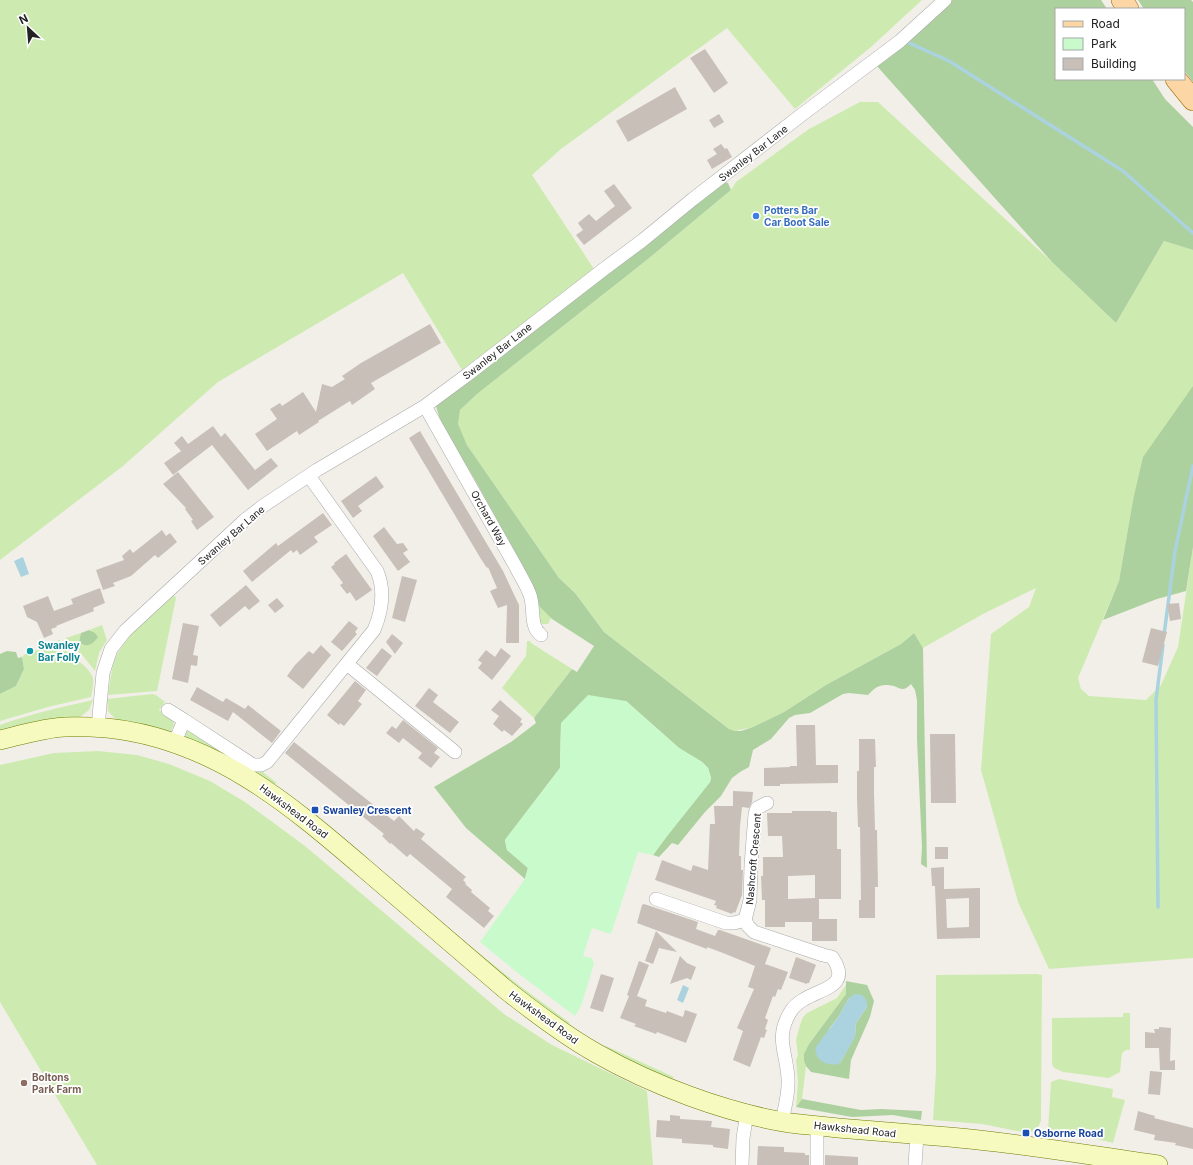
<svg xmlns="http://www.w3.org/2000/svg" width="1193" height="1165" font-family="Inter,sans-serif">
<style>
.grass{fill:#cdebb0}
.forest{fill:#add19e;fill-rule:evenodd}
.park{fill:#c8facc}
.water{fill:#aad3df}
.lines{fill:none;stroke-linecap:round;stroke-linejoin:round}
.stream{stroke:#aad3df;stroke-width:3.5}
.building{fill:#c7bfb8;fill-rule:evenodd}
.street-casing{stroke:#a9a9a9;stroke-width:14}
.secondary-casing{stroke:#707d05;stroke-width:20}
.primary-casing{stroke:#a06b00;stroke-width:22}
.street{stroke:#fff;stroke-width:13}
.secondary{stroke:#f7fabf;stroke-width:19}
.primary{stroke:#fcd6a4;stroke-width:21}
.shop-dot{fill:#3f7fe0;stroke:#fff;stroke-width:1.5}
.culture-dot{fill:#0f9aa8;stroke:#fff;stroke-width:1.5}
.transit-dot{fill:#1a4fb4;stroke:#fff;stroke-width:1.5}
.education-dot{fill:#8d6e63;stroke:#fff;stroke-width:1.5}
.labels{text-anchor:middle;stroke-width:3.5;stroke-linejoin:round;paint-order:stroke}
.street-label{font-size:10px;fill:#222;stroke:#fff}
.shop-label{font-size:10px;font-weight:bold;fill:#366cbe;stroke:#fff;text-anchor:start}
.culture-label{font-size:10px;font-weight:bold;fill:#0d838f;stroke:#fff;text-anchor:start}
.transit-label{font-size:10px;font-weight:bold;fill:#164399;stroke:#fff;text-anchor:start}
.education-label{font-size:10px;font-weight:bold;fill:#785e54;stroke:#fff;text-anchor:start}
</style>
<rect width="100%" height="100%" fill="#f2efe9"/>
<path class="grass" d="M0,0H922L871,47L795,109L727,28L561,149L532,175L594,269L462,370L403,273L218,382L123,466L0,560Z
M860,102H878L1052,262L1116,323L1164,241L1193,250V386L1133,500L1119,581L1078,678L1081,689L1089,696L1146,700L1161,685L1178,647L1193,547V958L1049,969L1018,902L981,770L991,634L1029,607L1036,588L983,614L923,648L914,633L901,644L888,651L826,685L784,712L753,727L735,731L729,729L719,721L604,632L575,593L559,578L467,445L457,424L460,410L477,394L648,259L731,190L736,182L809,129Z
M173,594L176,598L157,691L108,695C110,683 111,670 115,659C124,637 156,611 173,594Z
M538,605L551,618L548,624H542L540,622Z
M102,625L107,640L99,653L95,671L83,656L67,642L66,638L81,633L79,642L92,630H89Z
M60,640C64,657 87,661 93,678C94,683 92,692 91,697L48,707L0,721V694L16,686L24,669L22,657L25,654L40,649L39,647Z
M527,641H530L531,643L572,669L534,718L502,688L526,656Z
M152,694L156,695L165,702L159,710C165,714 173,717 174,725L171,731H167L116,720L108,711L107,699Z
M93,700L89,710L80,717L0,734V725C30,714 62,707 93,700Z
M189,730L262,770L265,774L277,783L272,785L186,737L185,733Z
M98,751L137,755L169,764L210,781L245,802L305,846L504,1014L552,1045L647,1091L653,1165H97L0,1002V765L54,753Z
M469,945L520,986L570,1023L565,1026L467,947Z
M1036,974L1042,975V979L1041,1121C1038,1129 1035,1131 1027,1133L982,1124L933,1120L936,1071V975Z
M846,985V994L809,1044L804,1061L806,1066L802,1099L796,1107L798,1082L796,1060L798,1055L796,1040L800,1025L803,1017L807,1013L837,998Z
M1123,1013H1130V1050H1126L1122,1053L1120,1072L1109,1078L1063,1072L1054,1068L1052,1064V1018L1123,1017Z
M606,1046L674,1077L670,1081L607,1051Z
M1059,1079L1113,1089L1112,1097L1125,1100L1113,1143L1089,1137L1053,1134L1048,1130L1051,1082Z"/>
<path class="forest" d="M951,0H1101L1107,9H1056V79H1152L1165,99L1193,127V250L1164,241L1116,323L1052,262L876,65Z
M1138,0H1191L1193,2V82L1184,70V9H1144Z
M722,181L728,183L731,190L648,259L477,394L460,410L458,424L467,445L559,578L575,593L604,632L729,729L735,731H741L753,727L784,712L826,685L901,644L914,633L923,648L927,868L921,864L922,847L917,740V700L915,690L911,684C909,686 906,689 903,689C900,689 897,687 894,686C881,683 876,686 868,695L849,693L843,694L810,713L795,715L789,718L771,739L753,750L749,767L740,772L732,778L721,796L705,812L678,845L672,843L659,857L653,855L667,836L710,782L711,778L708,768L702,762L679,748L626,701L561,723L560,768L505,840L507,850L528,868L525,879L466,828L434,787L511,742L536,723L534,718L572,669L577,672L594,646L552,619L538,605L531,581L475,480L441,423L436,406Z
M1193,386V547L1186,591L1157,599L1103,620L1119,581L1133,500L1143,457Z
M89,630L95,633L98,637C92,645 87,648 79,642L81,633Z
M7,651L16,652L18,658L22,657L24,669L16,686L0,694V654Z
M846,981L867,985L874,1001L870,1017L851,1060L849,1079L811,1072L806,1066L804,1061V1054L809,1044L846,994ZM849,998L867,1007L856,1023L855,1036L840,1063L829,1029L839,1016Z
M802,1099L861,1110L881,1109L922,1111L921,1120L893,1115L852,1117L796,1107Z"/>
<path class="park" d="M588,695L626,701L679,748L702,762L708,768L711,778L710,782L667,836L653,855L638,852L611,934L592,928L583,956L592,958L594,964L581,1006L575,1016L519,974L480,942L525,879L528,868L507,850L505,840L560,768L561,723Z"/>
<path class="water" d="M23,557L29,574L21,577L14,561Z
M683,985L689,988L683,1003L677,1000Z
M855,994L862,995L865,998L867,1002V1007L856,1023L855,1037L840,1063C829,1068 813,1060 816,1047L839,1016L849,998Z"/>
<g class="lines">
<path class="stream" d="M905,41L949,61L1123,171L1193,233
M1164,635L1175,551L1193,466
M1158,907L1156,700L1163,645"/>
</g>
<path class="building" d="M705,49L728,83L714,93L690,58Z
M675,87L687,109L628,142L616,121Z
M719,114L724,122L714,128L709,120Z
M721,144L725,149L727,148L732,157L712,169L707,160L717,154L713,149Z
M614,184L632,208L584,245L576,235L583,230L578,223L589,214L596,221L615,206L604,191Z
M430,324L441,343L371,383L375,389L352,405L350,401L318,421L319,422L299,435L297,431L267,451L255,434L277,419L270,409L280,403L282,406L303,392L316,412L322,384L332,387L345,379L342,376L361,363Z
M213,426L221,437L225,433L255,470L271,458L278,466L248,490L212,445L173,475L164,463L181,451L174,443L182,436L188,444Z
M420,431L503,571L519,605V643H506L507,605L498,608L490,591L497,588L488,567L487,568L481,559L409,438Z
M178,472L214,517L197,530L191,521L193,520L185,509L186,508L163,484Z
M376,476L384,487L358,506L362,511L353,518L341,501Z
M323,513L332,525L314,537L318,542L300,555L297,550L293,553L291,550L252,582L243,571L276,543L278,546Z
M384,527L397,544L403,543L408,550L403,553L410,562L398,571L373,536Z
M162,530L166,536L170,533L177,542L158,558L155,555L131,576L113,583L115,586L103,590L96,570L124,560L122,556L130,549L133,553Z
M346,554L372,590L356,601L350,592L347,594L340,585L343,583L331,567L335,564L334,563Z
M402,576L417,580L405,622L392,618Z
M246,585L260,601L249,610L245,606L220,627L210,615Z
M100,588L105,603L93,608L94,611L56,626L57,627L51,629L53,634L44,638L37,622L27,617L23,606L48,596L54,611L73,604L71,599Z
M277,598L284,606L275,613L268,605Z
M1179,603L1181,619L1170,621L1167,604Z
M349,621L358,628L355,632L357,634L342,651L331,642Z
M183,623L199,626L193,655L198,656L197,666L191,665L188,683L172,679Z
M1151,628L1167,632L1158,666L1142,662Z
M392,634L403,643L395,654L386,642Z
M321,645L331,655L303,689L287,676L295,665L309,651L313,654Z
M382,648L392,656L377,676L366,668Z
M501,648L511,656L492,680L478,668L482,663L478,660L486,650L495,657Z
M355,681L366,690L358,701L362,704L344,726L340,723L339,725L327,715Z
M197,687L223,702L226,698L245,709L248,705L281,731L272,743L233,712L228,721L190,700Z
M429,688L438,695L433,702L459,722L450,733L415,706Z
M500,700L522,719L520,722L523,724L512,736L504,730L502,732L493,724L499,716L491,710Z
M403,720L438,748L434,753L440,757L431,768L418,758L422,753L413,746L403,738L399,743L386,733L392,726L396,729Z
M796,725H815L816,765H838V783L780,784V786H764V768L790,767V766H797Z
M930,734H955L956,803H931Z
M859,739H875L876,767H874V792L875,830H877L878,887H875V918H859V900H861L860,827H858L857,797V771H859Z
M294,742L394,821L399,816L414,831L416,828L425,834L421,839L466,877L463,880L466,883L465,884L472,890L471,892L490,908L488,911L494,916L484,928L446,897L452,889L410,854L407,857L391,843L390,844L382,836L384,834L285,753Z
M733,791L753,792L752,802L749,808L742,807L740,826L739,856H741V870H743L742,895L736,911L735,913L733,912L732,914L716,908L717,906L714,905L716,901L655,880L662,860L691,871L693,865L708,870L710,824H715L714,806H733Z
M792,811H831V812H837V849H841V899H819V919H837V941H812V922H785V927H765V900H762L761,876H763V857H783L782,836H768L767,813H792ZM815,875V898L788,899V876Z
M935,847H948V859H935Z
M944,867V889L980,888V938L937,939L935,886H932L931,868ZM969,898V927L947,928L946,899Z
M644,904L698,922L696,929L715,936L718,930H720L771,948L765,964L788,972L781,990L778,989L775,997L773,996L765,1018L768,1020L765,1029L767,1030L764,1038L761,1037L750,1067L733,1060L743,1031L737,1028L754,989L748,987L755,966L723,953L707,947V949L637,923L642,905Z
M656,931L677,952L659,948L653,964L645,961Z
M680,956L687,963L696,967L691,980L687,978L670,984Z
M796,957L814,964L816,965L809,983H807V984L789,978Z
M639,961L649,965L637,996L647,1000L645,1006L666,1013L667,1011L683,1017L685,1010L697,1014L686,1043L657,1032L656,1034L634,1026L636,1024L620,1018L629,996L627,995Z
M601,974L614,978L603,1012L590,1008Z
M1159,1027L1171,1028L1170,1061L1175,1060V1070H1160L1159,1048H1145V1032L1155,1033L1154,1029H1159Z
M1150,1071L1162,1072L1160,1095L1148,1094Z
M1138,1111L1155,1116L1154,1118L1193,1128V1149L1175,1145L1176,1143L1154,1140L1155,1135L1134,1130Z
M670,1115L680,1116V1119L712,1121L711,1127L730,1129L728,1149L713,1147V1145L682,1143V1139L656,1137L657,1120L670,1121Z
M758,1146L784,1147V1152L805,1153V1155H809V1165H757Z
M825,1155L858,1157V1165H825Z"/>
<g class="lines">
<defs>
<path id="street" d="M425,406L517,569C521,577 527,586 530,595C535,608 529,626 541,635
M347,664L455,752
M168,710L184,720
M98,727L103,673L111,649L125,631L245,520L263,506L317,470L425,406L467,375L604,269L643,240L693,199L800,116L900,41L945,0
M175,742L184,720L253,765H261L267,762L374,630C382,611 385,590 377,571L309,476
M767,803L757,808L755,814L751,865L750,900L745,920L748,926L754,932L823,955L832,957C857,993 806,987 791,1011C774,1038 787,1052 788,1079C789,1093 785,1107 782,1121
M656,899L726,923H734L745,920
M817,1126V1165
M742,1165L743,1138L747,1113
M915,1165L917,1135"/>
<path id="secondary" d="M0,740C21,735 43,728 65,727C79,726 94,727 107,728C213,739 288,803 365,869C412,909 459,949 505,989C534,1012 564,1035 596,1053C652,1085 726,1113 790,1123C806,1125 822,1126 838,1128C875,1131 912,1134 949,1137C1019,1143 1088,1155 1158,1165"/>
<path id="primary" d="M1122,0L1128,9
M1176,79L1193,100"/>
</defs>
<use href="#street" class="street-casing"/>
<use href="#secondary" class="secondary-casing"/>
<use href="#primary" class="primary-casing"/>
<use href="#street" class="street"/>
<use href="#secondary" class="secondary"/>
<use href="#primary" class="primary"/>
</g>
<circle class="shop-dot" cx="756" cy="216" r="4"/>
<circle class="culture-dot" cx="30" cy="651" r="4"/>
<g class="transit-dot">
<rect x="311" y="806" width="8" height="8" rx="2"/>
<rect x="1022" y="1129" width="8" height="8" rx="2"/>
</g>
<circle class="education-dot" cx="24" cy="1083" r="4"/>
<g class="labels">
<g class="street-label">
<text transform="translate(753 153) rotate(-38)" y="4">Swanley Bar Lane</text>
<text transform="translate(497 351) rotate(-38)" y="4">Swanley Bar Lane</text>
<text transform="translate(489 518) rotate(61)" y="4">Orchard Way</text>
<text transform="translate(231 535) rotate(-41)" y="4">Swanley Bar Lane</text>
<text transform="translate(294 811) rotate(37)" y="4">Hawkshead Road</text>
<text transform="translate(753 859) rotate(-85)" y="4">Nashcroft Crescent</text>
<text transform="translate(544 1017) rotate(36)" y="4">Hawkshead Road</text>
<text transform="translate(855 1129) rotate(6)" y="4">Hawkshead Road</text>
</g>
<g class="shop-label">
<text x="764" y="214">Potters Bar<tspan x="764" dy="12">Car Boot Sale</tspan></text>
</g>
<g class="culture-label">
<text x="38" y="649">Swanley<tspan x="38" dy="12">Bar Folly</tspan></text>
</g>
<g class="transit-label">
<text x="323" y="814">Swanley Crescent</text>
<text x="1034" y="1137">Osborne Road</text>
</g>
<g class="education-label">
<text x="32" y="1081">Boltons<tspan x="32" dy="12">Park Farm</tspan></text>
</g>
</g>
<rect x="1055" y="8" width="130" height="72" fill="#ffffff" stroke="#a7a7a7"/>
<rect x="1063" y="21" width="20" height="6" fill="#fcd6a4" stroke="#a7a7a7"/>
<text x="1091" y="28" font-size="12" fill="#222222">Road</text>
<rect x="1063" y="38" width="20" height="12" fill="#c8facc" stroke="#a7a7a7"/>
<text x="1091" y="48" font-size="12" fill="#222222">Park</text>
<rect x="1063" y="58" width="20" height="12" fill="#c7bfb8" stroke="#a7a7a7"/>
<text x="1091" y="68" font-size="12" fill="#222222">Building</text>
<g transform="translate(28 28) rotate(334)" stroke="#ffffff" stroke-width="3" paint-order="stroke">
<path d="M0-3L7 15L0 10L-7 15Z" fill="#222222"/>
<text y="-6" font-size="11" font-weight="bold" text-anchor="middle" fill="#222222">N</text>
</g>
</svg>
